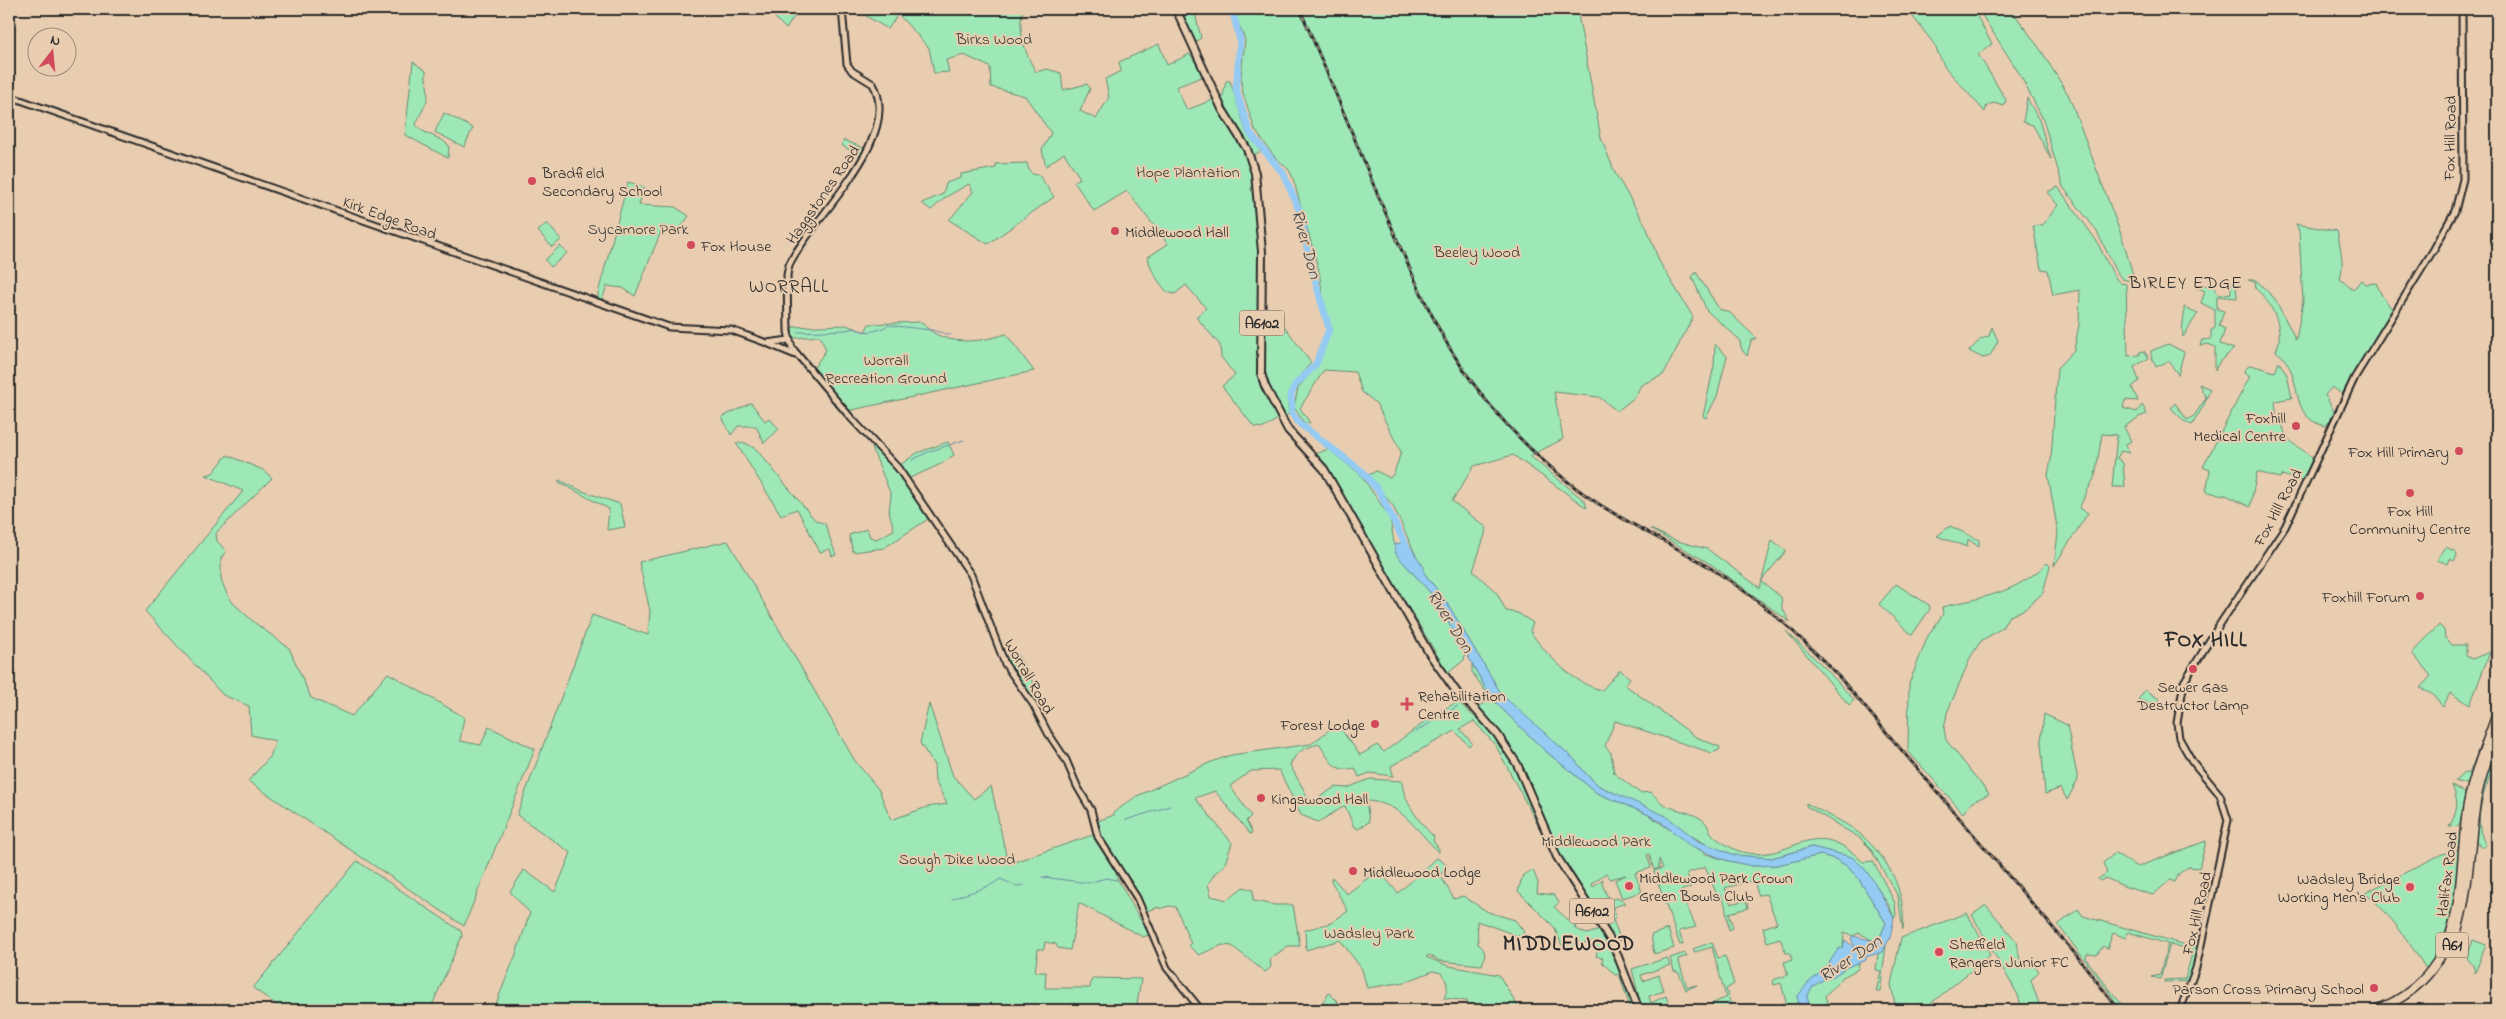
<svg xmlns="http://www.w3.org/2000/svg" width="2506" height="1019" font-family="'Indie Flower',sans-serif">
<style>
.green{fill:#9ee8b7;stroke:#648a71}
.water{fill:#95cbf3;stroke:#6b8ba3}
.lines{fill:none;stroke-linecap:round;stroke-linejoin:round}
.stream{stroke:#6b8ba3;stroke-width:1}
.river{stroke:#95cbf3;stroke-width:7}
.minor-casing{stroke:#2b2b2b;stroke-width:9}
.major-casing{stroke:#2b2b2b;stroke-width:10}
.highway-casing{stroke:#2b2b2b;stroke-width:11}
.minor{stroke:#e9cdb0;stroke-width:5}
.major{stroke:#e9cdb0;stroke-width:6}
.highway{stroke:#e9cdb0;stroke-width:8}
.rail-casing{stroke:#2b2b2b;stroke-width:3}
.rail{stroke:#e9cdb0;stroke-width:1;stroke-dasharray:4;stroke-linecap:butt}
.poi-dot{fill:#d1495b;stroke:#e9cdb0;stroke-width:2}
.labels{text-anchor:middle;stroke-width:4;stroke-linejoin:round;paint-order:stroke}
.shield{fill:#e9cdb0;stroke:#645c53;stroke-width:1}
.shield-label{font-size:15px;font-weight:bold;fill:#2b2b2b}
.park-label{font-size:16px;fill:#363e39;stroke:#e9cdb0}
.street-label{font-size:16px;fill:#2b2b2b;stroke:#e9cdb0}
.poi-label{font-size:16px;fill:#2b2b2b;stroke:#e9cdb0;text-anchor:start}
.water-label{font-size:18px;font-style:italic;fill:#3b4349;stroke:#e9cdb0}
.neighbourhood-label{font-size:18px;letter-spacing:1px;fill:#2b2b2b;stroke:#e9cdb0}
.quarter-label{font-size:19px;letter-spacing:1px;fill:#2b2b2b;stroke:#e9cdb0}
.district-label{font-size:21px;font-weight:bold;letter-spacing:1px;fill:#2b2b2b;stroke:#e9cdb0}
</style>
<rect width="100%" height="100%" fill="#e9cdb0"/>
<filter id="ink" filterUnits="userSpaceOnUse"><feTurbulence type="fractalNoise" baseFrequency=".02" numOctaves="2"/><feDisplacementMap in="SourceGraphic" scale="10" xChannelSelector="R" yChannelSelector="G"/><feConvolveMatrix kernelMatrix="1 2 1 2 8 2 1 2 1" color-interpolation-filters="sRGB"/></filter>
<g filter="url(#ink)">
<path class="green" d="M766,9H799L786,29Z
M870,9H1023C1017,30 1025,54 1036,72L1047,69L1061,73L1063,90L1087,84L1090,89L1080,111L1096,119L1109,97L1105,79L1121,71L1119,62L1159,44L1167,65L1190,54L1204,76L1176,87L1187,110L1215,99C1224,114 1238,131 1244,148C1266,210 1258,302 1258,368L1259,382L1279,418L1264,428L1254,427L1222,386L1235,375L1221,357L1220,345L1196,317L1206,308L1186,285L1175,294L1167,292C1158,281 1151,272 1148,257L1168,244L1127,191L1094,211L1074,182L1080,178L1064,153L1046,166L1042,150L1051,133L1025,96L991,87L990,67L964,55L946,60L949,72L934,73L929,48L898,14L888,29L866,16Z
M1176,9H1194L1201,38L1195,42L1191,40Z
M1233,9H1577L1601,138L1615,173L1646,226L1659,261L1693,317L1663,375L1641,385L1635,397L1617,411L1599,397L1554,392L1563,439L1530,456L1585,501L1587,508L1513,455L1474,466L1452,501L1487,528L1473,571L1497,593L1506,611L1518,613L1533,623L1530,631C1545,654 1575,685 1602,690L1620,670L1630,678L1625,685L1696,737L1720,747L1719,750L1712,753L1615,721L1605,746L1611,753L1614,773L1640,793L1651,792C1655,796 1660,802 1665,805C1677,811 1694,812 1704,821C1708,824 1709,831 1712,834C1717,840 1734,850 1742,852C1794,864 1811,811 1863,862L1873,861L1895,903L1896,916L1894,918L1890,907L1864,868L1851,857L1812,847L1772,858L1735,855L1711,847L1621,796L1599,786L1586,774L1574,759L1518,712L1502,695L1447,603L1424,573L1393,506L1369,475L1376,471L1390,478L1394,473L1401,452L1376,403L1362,392L1355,372L1324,370L1300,408L1310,423H1304L1294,407L1298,388L1311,372L1327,343L1326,317L1319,271L1293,178L1289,170L1274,156L1255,130L1242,90L1241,75L1245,40Z
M1907,9H1973L1992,44L1978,54L2006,100L2004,106L1994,103L1987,105L1985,112L1944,66L1934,44Z
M1978,9H2011L2042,52L2069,96L2122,237L2135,282L2122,279L2118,274L2096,230L2063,187L2043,119L2019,73Z
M413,62L426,71C425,80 428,87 428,95C427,105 419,115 416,125C425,136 441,136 449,146L448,158L405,135Z
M1226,81H1230L1247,134L1261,151L1254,155L1222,100Z
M2027,98L2039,120L2051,159L2033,125L2023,122Z
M444,113L473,128L464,147L435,132Z
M844,140L866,149L862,157L841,145Z
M1027,163C1029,171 1030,175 1039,175L1054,197L988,244L949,220L973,192L969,184L946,197L931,210L922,203L943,194L946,183L961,178V174L996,168V164Z
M628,182L644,187L639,205L675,207L689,216L676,234L662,229L635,296L623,288L607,286L602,300L598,299V293Z
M2058,187L2096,240L2114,276L2120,283L2126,284L2128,356L2140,355V352L2144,351L2149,358L2134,367L2139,381L2132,387L2138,401L2125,400L2123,408L2137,412L2142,405L2147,414L2139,417L2124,427L2131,441L2126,444L2129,453L2121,451L2117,458L2123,463L2125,487H2112L2117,435L2102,434L2095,476L2079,508L2088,513L2054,566L2058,533L2048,475L2051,460L2057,368L2074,350L2079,325L2080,290L2053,295L2048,270L2041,269L2033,226L2043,225L2058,205L2047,192Z
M547,223L561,240L552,247L538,231Z
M2296,224L2337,231C2340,247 2345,263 2340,279L2353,290L2361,280L2365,284L2376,283L2382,296L2393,310L2342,394L2332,387L2325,395L2335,413L2326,426C2285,418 2307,374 2276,351C2286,330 2272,302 2255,288L2256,282L2248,280H2256L2275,299L2296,340L2303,301L2299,231Z
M560,246L567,253L551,267L545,260Z
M1696,272L1719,309L1729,312L1756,338L1751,341L1747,356L1742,350L1739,339L1707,311L1692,277Z
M2231,282L2236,285L2237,298L2217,296V309L2224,311L2219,326L2225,329L2220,344L2234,349L2220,361L2215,370V347L2208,344L2200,346L2202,340L2211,339V330L2215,328V310L2201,303L2205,291L2195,287L2214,284L2215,290L2219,295L2231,293Z
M2184,307L2198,313L2183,337C2181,324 2185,319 2184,307Z
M1278,317L1311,363C1297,379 1285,391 1289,414L1284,417L1269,390L1263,373L1265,319Z
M921,322C942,347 978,343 1006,334L1034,371L847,411L813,369L826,350L820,336L793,338L792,327L846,325L865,332L869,324Z
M1992,327L1998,341L1990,356L1983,358L1969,351L1981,339L1989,336Z
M1715,344L1727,356L1717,396L1706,418L1703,416L1714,366Z
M2168,344L2184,352L2178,375L2169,361L2156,367L2151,355V351Z
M2279,362L2287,375L2292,398L2275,401L2277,423H2282C2287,447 2299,444 2313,459L2305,479L2299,480L2282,475L2280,478L2257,472L2250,507L2226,495L2206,492L2210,470L2203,467L2250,376L2244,372L2245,369L2251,365L2275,372Z
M2199,384L2210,389L2204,405L2192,425L2184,421L2171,408L2175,403L2187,420L2194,416L2206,398Z
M751,403L765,421L769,418L779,429L764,443L756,426H738L731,435L722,417Z
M948,442L954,455L941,464L910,478L900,465L917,453Z
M736,443H745L756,449L815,520L825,524L836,555L832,556L830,549L820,552L797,509L781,515Z
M876,446L905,482L928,519L884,548L853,552L849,535L867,529L870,537L876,539L894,530L889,511L891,495L872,448Z
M1328,449L1361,475L1390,518L1396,554L1435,598L1465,651L1464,660L1448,673L1383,565L1329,469L1316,454Z
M227,455L263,470L272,478L216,533L217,541L226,551L221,558V579L226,592L233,603L255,623L289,648L311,698L352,716L388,673L464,717L460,741L481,745L489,727L535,749L464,926L248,781L270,757L276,741L251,735L249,706L223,695L145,611L243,491L206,475L213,473Z
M559,480L582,491L620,504L625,527L607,530L609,509L559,482Z
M1950,526L1979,540V547L1968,539L1967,547L1937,536Z
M1650,529L1677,541L1707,549L1760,588L1772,540L1786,551L1761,581L1781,597L1782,608L1790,622L1712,565Z
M728,541L855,761L879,790L891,820L927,807L947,804L935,781L934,765L920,743L929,704L953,776L974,799L991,786L1008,864L1093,835L1116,872L1117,878L1149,935L1143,937L1079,903L1070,950L1058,948L1056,944L1045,942L1044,949H1038L1035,972H1046L1045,988H1090L1092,978L1141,979L1136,1010H496L495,1006L516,954L530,913L510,892L524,870L555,892L571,853L517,815L592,615L648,635L650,611L639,562Z
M2446,547L2456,552L2457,556L2454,561L2450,559L2448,564L2437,560Z
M2047,563L2050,566L2043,593L2025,609L2008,617L2002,628L1981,641L1971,656L1947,713L1944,729L1946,740L1989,794L1972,802L1963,813L1908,751L1909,684L1928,636L1943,614L1942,607C1982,597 2016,594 2047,563Z
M1896,584L1929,605L1930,609L1912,635L1879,604Z
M2439,625L2444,630L2445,638L2452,645H2466V656L2472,659L2490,652L2470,705L2450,693L2443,707L2432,693L2420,688L2431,676L2412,653Z
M1786,631L1825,668L1854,700L1849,705Z
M1017,654L1042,698L1034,701L1006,659Z
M1472,664L1492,699L1543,749L1597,793L1647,814L1706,854L1725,860L1752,866L1777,865L1821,855L1835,859L1847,866L1858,878L1886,923L1881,935L1874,941L1859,933L1853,936L1844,932L1843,947L1838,950L1859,963L1858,969L1843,977L1825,996L1830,1010H1769L1786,1002L1781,983L1774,985L1773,980L1788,975L1784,962L1792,960L1790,953H1786L1780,938L1767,942L1763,928L1777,923L1766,894L1758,895L1754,880L1725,888L1731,904L1746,900L1748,908L1729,913L1733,928L1729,930L1725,904L1721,895H1717L1705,867L1687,873L1691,887L1680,891L1696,927L1679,931L1683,944L1680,945L1654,871L1663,868L1659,859V868L1654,870L1649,854L1647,855L1651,868L1635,873L1642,892L1622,898L1615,880L1626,875L1610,879L1606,873L1591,884L1593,887L1603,879L1602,884L1609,900L1617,898L1626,903L1613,907L1616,916L1613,920L1621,941L1614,939L1560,858L1520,765L1477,708L1485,703L1481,699L1486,692L1472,672Z
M2145,690L2159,699L2158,705L2138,700Z
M1458,702L1490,731L1513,763L1552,852L1496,746L1474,721L1460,729L1472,743L1469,746L1455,731L1391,766L1393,776L1370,773L1359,777L1355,768C1333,773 1330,760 1319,744C1304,748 1297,751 1290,765L1311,803L1335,787L1347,788L1370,779L1402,781C1402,800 1421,824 1434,837L1433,841L1439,849V852C1415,830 1402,802 1366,801L1369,822L1358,829L1354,827L1345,806L1318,822L1301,815L1279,770L1251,771L1230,786L1251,816L1246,821L1252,833L1250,834L1215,791L1195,798L1232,843L1224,866L1215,873L1208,884L1211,896L1227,900L1243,887L1253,890V901L1275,905H1293L1300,946H1288L1270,959L1271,967L1265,972L1232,946L1222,945L1199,955L1188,945L1191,944L1176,907L1169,906L1160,909L1159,907L1146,911L1134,886L1103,840L1098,821L1114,815L1113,813L1137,796L1209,763L1231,755L1311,744L1337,724L1360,755L1377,745L1384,752L1438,712Z
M2497,703V709L2470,783L2466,784L2455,781L2464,773L2469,774Z
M2044,714L2067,725L2078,780L2067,800L2061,788L2045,794L2041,741Z
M2497,741C2497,776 2466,811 2486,845L2482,847L2474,841L2480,789Z
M2452,785L2466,794L2459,826L2449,827C2458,811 2459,803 2452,785Z
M1806,803C1823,813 1844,821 1860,834C1889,859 1906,891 1903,929L1898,896L1870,848L1860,838L1806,806Z
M2457,833L2460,835C2459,882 2453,931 2427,970C2408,941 2392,915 2365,893L2442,854L2459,850L2449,834Z
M2206,841L2199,868L2188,867L2179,874L2175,882L2170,880L2153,895L2123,886L2106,878L2100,881L2098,879L2107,873L2103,863L2115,853L2137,867Z
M1437,858L1447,865L1440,875L1454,899L1463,896L1488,912L1515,920L1524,932L1521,937L1477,921L1478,944C1487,950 1485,956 1482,965L1440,961L1429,955L1426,957L1449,966L1499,975L1520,1010H1472L1467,1001L1444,998C1449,987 1448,982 1441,973L1433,971L1405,982L1367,988L1362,969L1340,940L1306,950L1305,930L1331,923L1348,911L1331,881L1332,877L1347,894L1378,870L1398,893Z
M357,861L461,931L462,936L430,1010H284L253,988Z
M1533,870L1538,883L1537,893L1554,895L1559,903L1554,907L1576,927L1574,928L1587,934L1600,930L1618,961L1636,1010H1631L1619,974L1615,975L1602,962L1603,958L1596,956L1598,948L1591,941L1564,950L1554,927L1518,891L1523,875Z
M1986,905L2017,942L2020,961L2024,967L2032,963L2039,971L2031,980L2041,1010H2022L2018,995L1972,915Z
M2078,909L2083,916L2193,947L2195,940L2200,942L2189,981L2164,982V980L2185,979L2193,950L2170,944L2160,979L2151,976L2160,974L2168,944L2128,932L2126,938L2113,933L2107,949L2103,946L2097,955L2087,954L2086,959L2126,1010H2121L2107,989L2058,925Z
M1967,913L1990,955L1923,1010H1896L1891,984L1901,938Z
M1668,929L1674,948L1654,954L1651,935Z
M2473,940L2486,945L2475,973L2473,965L2467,958Z
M1712,942L1718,958L1725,956L1734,984L1726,989L1731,1005L1717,1010L1710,1005L1726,997L1712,947L1695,952L1693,949Z
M1886,946L1880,992H1876L1881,971L1876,970L1878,954Z
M1685,953L1687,956L1678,959L1687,987L1697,985L1686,990L1679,973L1674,971L1670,958Z
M1667,958L1670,965L1641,975L1643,981L1659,975L1664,991L1649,996L1651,1003L1666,996L1670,1010H1642L1632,969Z
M1329,993L1339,1003L1329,1008L1321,1006Z"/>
<path class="water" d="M1400,543L1408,544L1424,567V573L1447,603L1502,695L1574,759L1586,774L1599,786L1666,816L1698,841L1735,855L1772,858L1812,847L1852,857L1864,868L1875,883L1894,918L1890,938L1882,952L1866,957V960L1847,967L1834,976L1826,978L1812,987L1807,997L1811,1010H1800L1797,997L1808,983L1826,968L1838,949L1843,947L1845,940L1855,948L1851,938L1853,936L1874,941L1881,935L1886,923L1858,878L1847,866L1835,859L1821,855L1777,865L1752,866L1725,860L1689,845L1661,822L1647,814L1597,793L1543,749L1492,699L1435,598L1396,554L1394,545Z"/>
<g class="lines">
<path class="stream" d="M798,332L846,330L855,328C864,334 878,332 888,325L931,330L951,335
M912,460L928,452L964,440
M1483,699L1491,694
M1415,732L1458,706
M1126,820L1170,806
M1042,877L1088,883L1106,878L1117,880
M952,899C965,893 991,888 1000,879L1017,886L1024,885"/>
<path class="river" d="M1232,9L1240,40L1236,90L1250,133L1283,173L1300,212L1309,258L1329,329L1316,364L1295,385L1291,395L1292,414L1300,424L1363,472L1380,493L1419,572"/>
<defs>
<path id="minor" d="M842,9L847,64L852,71L873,84C904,139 810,219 789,265L787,275L788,332L792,348L851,418L898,468L971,575L1005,664L1033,704L1048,733L1066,760L1077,786L1091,810L1098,837L1137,898L1167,968L1201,1010
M9,96L669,327L731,330L767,343L789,340
M769,344L798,356
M2180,1010L2196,968L2228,820L2220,795L2192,761L2179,738L2177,723L2184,682L2218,627L2285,527L2355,377L2434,249L2455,211L2463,179L2462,9"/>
<path id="major" d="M1176,9L1222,109L1247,149L1255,173L1262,252L1261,373L1265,386L1288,430L1324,469L1429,653L1458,694L1476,710L1497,734L1517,764L1557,857L1613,944L1639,1010"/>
<path id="highway" d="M2457,931C2469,891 2469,850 2475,809C2478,783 2488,758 2497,735
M2374,1010C2389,1006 2402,998 2414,988C2470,941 2457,869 2468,804C2474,773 2486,744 2497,714"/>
</defs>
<use href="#minor" class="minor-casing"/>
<use href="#major" class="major-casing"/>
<use href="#highway" class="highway-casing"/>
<use href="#minor" class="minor"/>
<use href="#major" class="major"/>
<use href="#highway" class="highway"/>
<defs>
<path id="rail" d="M1300,9C1325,68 1350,127 1374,186C1396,237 1418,291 1445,340C1476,394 1519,442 1567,481C1611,517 1664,539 1712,569C1760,599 1802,637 1841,679L2077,956L2119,1010"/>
</defs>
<use href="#rail" class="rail-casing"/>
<use href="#rail" class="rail"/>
</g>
</g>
<g class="poi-dot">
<circle cx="532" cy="181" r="5"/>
<circle cx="1115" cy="231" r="5"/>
<circle cx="691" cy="245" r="5"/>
<circle cx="2296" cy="426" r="5"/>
<circle cx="2459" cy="451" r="5"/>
<circle cx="2410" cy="493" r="5"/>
<circle cx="2420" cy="596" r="5"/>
<circle cx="2193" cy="669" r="5"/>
<path d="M1404.5 696.5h5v5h5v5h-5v5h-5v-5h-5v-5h5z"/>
<circle cx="1375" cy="724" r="5"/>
<circle cx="1261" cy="798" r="5"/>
<circle cx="1353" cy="871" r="5"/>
<circle cx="1629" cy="886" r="5"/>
<circle cx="2410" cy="887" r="5"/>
<circle cx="1939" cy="952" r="5"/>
<circle cx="2374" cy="988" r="5"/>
</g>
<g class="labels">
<g class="shield">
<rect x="1239.5" y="310.5" width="45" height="25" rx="4"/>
<rect x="1569.5" y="898.5" width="45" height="25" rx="4"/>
<rect x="2436" y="932.5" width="32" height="25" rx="4"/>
</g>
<g class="shield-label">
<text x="1262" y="328">A6102</text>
<text x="1592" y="916">A6102</text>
<text x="2452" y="950">A61</text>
</g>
<g class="park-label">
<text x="994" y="44">Birks Wood</text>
<text x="1188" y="177">Hope Plantation</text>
<text x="638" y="234">Sycamore Park</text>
<text x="1477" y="257">Beeley Wood</text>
<text x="886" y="365">Worrall<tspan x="886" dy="18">Recreation Ground</tspan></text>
<text x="1596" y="846">Middlewood Park</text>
<text x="957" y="864">Sough Dike Wood</text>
<text x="1369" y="938">Wadsley Park</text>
</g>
<g class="street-label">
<text transform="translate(2449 138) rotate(-89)" y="6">Fox Hill Road</text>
<text transform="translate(822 194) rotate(-55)" y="6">Haggstones Road</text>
<text transform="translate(390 217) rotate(20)" y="6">Kirk Edge Road</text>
<text transform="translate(2277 507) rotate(-62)" y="6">Fox Hill Road</text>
<text transform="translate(1030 676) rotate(60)" y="6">Worrall Road</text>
<text transform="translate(2446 874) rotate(-83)" y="6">Halifax Road</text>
<text transform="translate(2196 913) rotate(-77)" y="6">Fox Hill Road</text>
</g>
<g class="poi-label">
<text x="542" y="178">Bradfield<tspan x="542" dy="18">Secondary School</tspan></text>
<text x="1125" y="237">Middlewood Hall</text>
<text x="701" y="251">Fox House</text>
<text x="2286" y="423" text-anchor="end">Foxhill<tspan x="2286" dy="18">Medical Centre</tspan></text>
<text x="2449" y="457" text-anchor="end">Fox Hill Primary</text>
<text x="2410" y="516" text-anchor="middle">Fox Hill<tspan x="2410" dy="18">Community Centre</tspan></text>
<text x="2410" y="602" text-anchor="end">Foxhill Forum</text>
<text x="2193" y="692" text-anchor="middle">Sewer Gas<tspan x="2193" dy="18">Destructor Lamp</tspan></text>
<text x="1418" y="701">Rehabilitation<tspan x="1418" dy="18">Centre</tspan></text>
<text x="1365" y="730" text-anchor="end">Forest Lodge</text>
<text x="1271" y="804">Kingswood Hall</text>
<text x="1363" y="877">Middlewood Lodge</text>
<text x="1639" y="883">Middlewood Park Crown<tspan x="1639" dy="18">Green Bowls Club</tspan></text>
<text x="2400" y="884" text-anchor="end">Wadsley Bridge<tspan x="2400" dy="18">Working Men's Club</tspan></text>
<text x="1949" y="949">Sheffield<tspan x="1949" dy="18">Rangers Junior FC</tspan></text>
<text x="2364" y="994" text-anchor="end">Parson Cross Primary School</text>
</g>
<g class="water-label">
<text transform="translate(1307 244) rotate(75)" y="6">River Don</text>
<text transform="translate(1451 621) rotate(58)" y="6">River Don</text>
<text transform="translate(1850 958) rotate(-33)" y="6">River Don</text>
</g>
<g class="neighbourhood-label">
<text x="2186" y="288">BIRLEY EDGE</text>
</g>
<g class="quarter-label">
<text x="789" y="292">WORRALL</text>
</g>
<g class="district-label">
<text x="2206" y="646">FOX HILL</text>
<text x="1569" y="950">MIDDLEWOOD</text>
</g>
</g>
<rect width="2506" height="1019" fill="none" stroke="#e9cdb0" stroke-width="30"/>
<rect x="15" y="15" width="2476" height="989" fill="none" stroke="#2b2b2b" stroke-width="2" filter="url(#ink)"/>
<g transform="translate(52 52) rotate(16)"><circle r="24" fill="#e9cdb0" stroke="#9d8c7b"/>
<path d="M0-4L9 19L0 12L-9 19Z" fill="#d1495b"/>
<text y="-8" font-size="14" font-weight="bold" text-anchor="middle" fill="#2b2b2b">N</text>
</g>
</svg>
